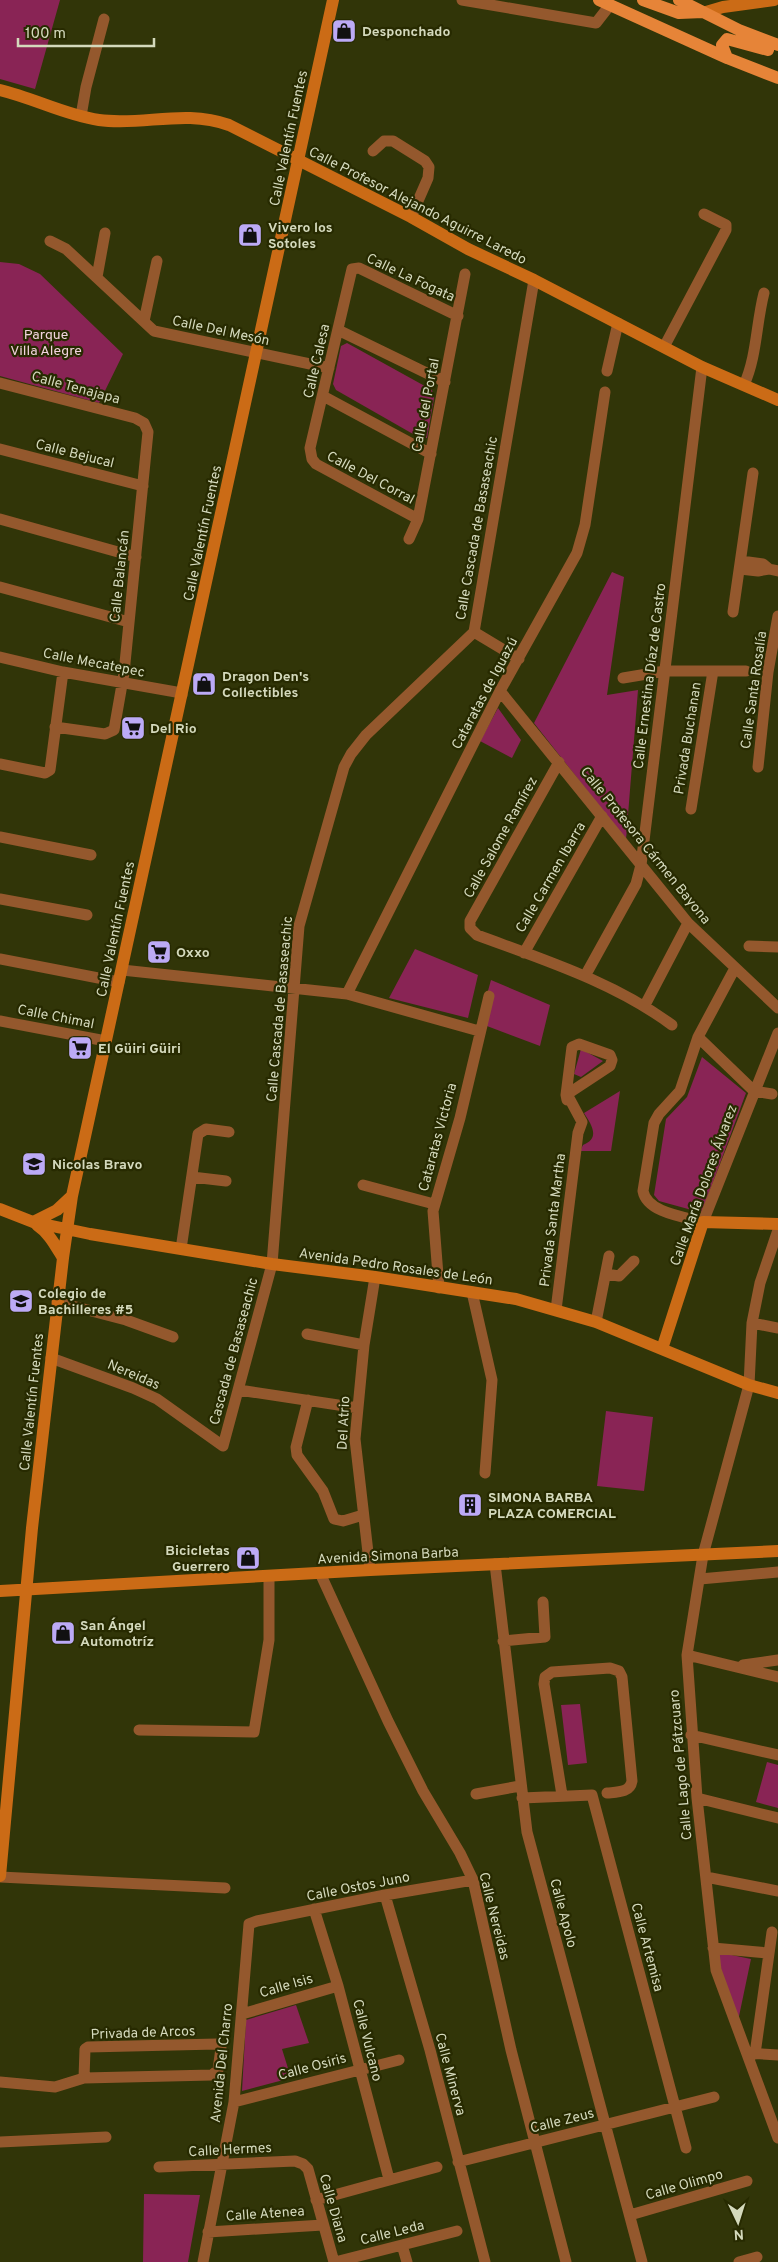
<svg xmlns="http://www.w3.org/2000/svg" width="778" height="2262" font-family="Overpass,sans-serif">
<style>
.green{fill:#892455}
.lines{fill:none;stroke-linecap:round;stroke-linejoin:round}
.street{stroke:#94582d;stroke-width:11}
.secondary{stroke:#cb6b16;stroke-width:12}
.primary{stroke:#e68438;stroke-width:12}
.labels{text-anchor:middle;stroke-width:4.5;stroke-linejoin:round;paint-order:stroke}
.poi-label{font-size:14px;font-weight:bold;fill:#d4d9bc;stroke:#272a00;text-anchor:start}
.street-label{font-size:14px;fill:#d4d9bc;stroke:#272a00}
.park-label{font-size:14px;fill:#f2d3de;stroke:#272a00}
</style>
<rect width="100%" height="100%" fill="#313508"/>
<path class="green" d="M0,0H60L35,89L0,79Z
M0,262L19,264L40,274L123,354L99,403L0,376Z
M347,343L432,390L434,398L427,438H420L336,390L333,384L341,346Z
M612,572L624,577L607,695L638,690L626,840L534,723Z
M498,708L521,740L512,758L480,741Z
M415,949L478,975L468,1018L389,998Z
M491,980L550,1005L540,1046L479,1023Z
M581,1049L603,1061L581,1077L574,1074Z
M702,1057L746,1093L702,1212H699L659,1201L654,1195L666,1119L687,1097Z
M620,1091L611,1151H580L583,1145C601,1138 591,1124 584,1113Z
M606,1411L653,1417L644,1491L597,1486Z
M580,1704L587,1763L568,1765L561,1705Z
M767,1762L778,1765V1808L756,1802Z
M717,1952L751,1959L738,2021L719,1976Z
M296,2005L309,2043L282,2049L291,2078L242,2091L246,2020Z
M144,2194L200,2195L188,2262H143Z"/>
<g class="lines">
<path class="street" d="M462,0L596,23L610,5
M81,116L86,87L104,19
M373,151L384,141H393L425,161L429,167L428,178L411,217
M50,241L66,249L154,331L329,368
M97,277L105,233
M144,321L157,261
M338,330L445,382
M664,347L726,230V225L704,214
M607,371L618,323
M0,383L135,418L144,423L148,432L124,673L114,730L105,734L55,727
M744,385C757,356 756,324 764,293
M323,396L431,454
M0,449L143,486
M0,519L136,557
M418,519L316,464L312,459L310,448L352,269L359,268L458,316
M409,539L418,519L465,274
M741,561L763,564L769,569L778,571
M740,569L758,571L769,569
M0,587L129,622
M733,612L753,473
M474,632L519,659
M0,657L63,672L176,692L182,695
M623,678L665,671H746
M500,691L688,923L778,1008
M559,762L470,921V928L477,935C544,960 614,982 672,1025
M0,764L45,773L50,770L63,672
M758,767L768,672L778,616
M691,809L713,671
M0,837L91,855
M0,899L87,915
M749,946L778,947
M524,953L602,816
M0,959L119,982
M735,968L698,1037L680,1091L659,1114L654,1123L643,1191C647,1213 685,1217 703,1222L778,1033
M122,970L347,994L479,1031
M585,976L636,884L641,865L702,367
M347,994L500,691L577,553L585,525L605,392
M645,1005L688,923
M0,1021L106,1041
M698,1037L754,1091L772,1094
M566,1095L610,1066L612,1060L610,1055L579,1044L572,1047L566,1095L567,1100
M192,1177L226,1181
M363,1185L434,1204
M778,1230L760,1283L752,1323L749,1385L703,1555L687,1655L697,1798L716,1970L778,2138
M181,1249L198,1134L206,1129L229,1132
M606,1274L619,1276L634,1261
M439,1288L433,1211L460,1118L489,996
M472,1292L492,1380L485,1473
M57,1302L126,1320L173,1337
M556,1310L578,1133L582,1122L567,1094
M596,1322L609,1256
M752,1323L778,1328
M307,1334L364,1345
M51,1358L133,1388L157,1399L223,1446L272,1264L299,926L344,767L351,754L366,735L474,632L534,280
M239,1390L358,1408
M308,1400L296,1447L297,1455L323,1491L334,1519L343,1521L363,1515
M495,1564L527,1832L642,2262
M370,1570L355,1439L364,1345L375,1277
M320,1573L388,1721L423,1791L460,1853L473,1880L511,2050L566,2262
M700,1579L778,1572
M503,1641L545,1637L543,1602
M687,1655L778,1677
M743,1665L778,1660
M139,1730L254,1732L269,1640V1576
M691,1735L778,1755
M476,1794L520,1786
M562,1795L544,1684L545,1677L552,1672L610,1668L619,1671L622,1677L632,1781C630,1793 617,1792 607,1793
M522,1798L592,1795L686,2148
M697,1798L778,1818
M0,1877L225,1888
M706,1877L778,1891
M385,1895L430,2050L485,2262
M314,1909L338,1986L389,2179
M713,1948L768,1953
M242,2014L338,1986
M748,2053L778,2055
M755,2054L772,1932
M0,2082L55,2087L84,2078L212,2075L218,2070L221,2048L217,2044L88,2047L85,2049L84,2078
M234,2102L399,2060
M0,2142L106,2137
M458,2162L714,2097
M159,2167L295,2161L303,2164L308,2169L334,2262
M316,2200L437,2167
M630,2215L747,2181
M208,2232L323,2225
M402,2245L407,2262
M203,2262L234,2102L249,1924L257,1921L385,1895L473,1880
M335,2262L457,2231
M739,2262L757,2257"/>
<path class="secondary" d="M706,12L723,7L774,0
M0,90C34,98 65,115 99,120C144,126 184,109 229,125L411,217L468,249L534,280L702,367L778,400
M0,1209L33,1222L90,1234L272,1264L375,1277L516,1299L596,1322L749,1385L778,1393
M33,1222L57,1210L72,1196
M37,1225C49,1233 55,1245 63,1258
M662,1349L703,1222L778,1224
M0,1591L370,1570L778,1551
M0,1876L32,1528L63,1258L72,1196L333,0"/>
<path class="primary" d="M599,0L727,58L778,78
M643,0L679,13L703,12
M679,0L739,30L778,45
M727,58L722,45L727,39L768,50"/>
</g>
<defs>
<symbol id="shop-square" viewBox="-11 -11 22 22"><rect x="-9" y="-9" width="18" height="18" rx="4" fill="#bcaaf6" stroke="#272a00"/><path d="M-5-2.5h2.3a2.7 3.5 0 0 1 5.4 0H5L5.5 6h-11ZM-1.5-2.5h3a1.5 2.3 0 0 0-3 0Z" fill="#111"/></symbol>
<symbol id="supermarket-square" viewBox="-11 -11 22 22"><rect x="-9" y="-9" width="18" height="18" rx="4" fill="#bcaaf6" stroke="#272a00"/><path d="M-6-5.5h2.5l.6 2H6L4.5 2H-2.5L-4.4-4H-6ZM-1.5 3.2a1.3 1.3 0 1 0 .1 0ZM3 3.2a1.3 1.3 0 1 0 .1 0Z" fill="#111"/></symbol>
<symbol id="school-square" viewBox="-11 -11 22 22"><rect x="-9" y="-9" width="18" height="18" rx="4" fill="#bcaaf6" stroke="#272a00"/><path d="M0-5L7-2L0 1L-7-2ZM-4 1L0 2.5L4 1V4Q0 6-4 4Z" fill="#111"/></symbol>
<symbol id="building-square" viewBox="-11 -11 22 22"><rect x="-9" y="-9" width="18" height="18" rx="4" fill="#bcaaf6" stroke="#272a00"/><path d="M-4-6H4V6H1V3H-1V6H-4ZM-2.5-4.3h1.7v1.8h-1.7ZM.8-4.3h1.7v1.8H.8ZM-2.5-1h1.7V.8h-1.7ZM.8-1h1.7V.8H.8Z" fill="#111"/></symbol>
</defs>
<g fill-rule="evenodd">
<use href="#shop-square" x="330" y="17" width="28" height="28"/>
<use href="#shop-square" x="236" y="221" width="28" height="28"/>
<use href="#shop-square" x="190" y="670" width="28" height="28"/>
<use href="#supermarket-square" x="119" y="714" width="28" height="28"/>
<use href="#supermarket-square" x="145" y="938" width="28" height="28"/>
<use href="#supermarket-square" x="66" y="1034" width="28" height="28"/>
<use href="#school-square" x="20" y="1150" width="28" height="28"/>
<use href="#school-square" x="7" y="1287" width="28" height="28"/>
<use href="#building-square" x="456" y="1491" width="28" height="28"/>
<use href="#shop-square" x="234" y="1544" width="28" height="28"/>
<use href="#shop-square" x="49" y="1619" width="28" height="28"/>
</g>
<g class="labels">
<g class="poi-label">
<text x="362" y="36">Desponchado</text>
<text x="268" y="232">Vivero los<tspan x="268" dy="16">Sotoles</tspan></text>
<text x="222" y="681">Dragon Den's<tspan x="222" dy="16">Collectibles</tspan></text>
<text x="150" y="733">Del Rio</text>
<text x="176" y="957">Oxxo</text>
<text x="98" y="1053">El Güiri Güiri</text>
<text x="52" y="1169">Nicolas Bravo</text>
<text x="38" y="1298">Colegio de<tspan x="38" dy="16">Bachilleres #5</tspan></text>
<text x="488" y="1502">SIMONA BARBA<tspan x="488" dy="16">PLAZA COMERCIAL</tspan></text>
<text x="230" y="1555" text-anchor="end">Bicicletas<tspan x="230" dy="16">Guerrero</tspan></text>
<text x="80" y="1630">San Ángel<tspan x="80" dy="16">Automotríz</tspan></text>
</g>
<g class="street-label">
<text transform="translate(288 138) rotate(-78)" y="5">Calle Valentín Fuentes</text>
<text transform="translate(418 205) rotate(27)" y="5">Calle Profesor Alejando Aguirre Laredo</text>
<text transform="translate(411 277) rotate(25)" y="5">Calle La Fogata</text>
<text transform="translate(221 330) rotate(12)" y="5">Calle Del Mesón</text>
<text transform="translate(316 361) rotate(-77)" y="5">Calle Calesa</text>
<text transform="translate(76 387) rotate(15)" y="5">Calle Tenajapa</text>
<text transform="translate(425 405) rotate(-79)" y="5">Calle del Portal</text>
<text transform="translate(75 453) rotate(14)" y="5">Calle Bejucal</text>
<text transform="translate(371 477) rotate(28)" y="5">Calle Del Corral</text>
<text transform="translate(476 528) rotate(-80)" y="5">Calle Cascada de Basaseachic</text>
<text transform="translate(202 533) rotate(-78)" y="5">Calle Valentín Fuentes</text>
<text transform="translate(119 576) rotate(-84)" y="5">Calle Balancán</text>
<text transform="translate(94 662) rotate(11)" y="5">Calle Mecatepec</text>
<text transform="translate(649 676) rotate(-83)" y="5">Calle Ernestina Díaz de Castro</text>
<text transform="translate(753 690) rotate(-82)" y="5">Calle Santa Rosalía</text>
<text transform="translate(484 693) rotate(-62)" y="5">Cataratas de Iguazú</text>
<text transform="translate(687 738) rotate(-81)" y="5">Privada Buchanan</text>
<text transform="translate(500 837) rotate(-61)" y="5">Calle Salome Ramírez</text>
<text transform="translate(646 845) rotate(51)" y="5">Calle Profesora Cármen Bayona</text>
<text transform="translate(550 877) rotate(-60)" y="5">Calle Carmen Ibarra</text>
<text transform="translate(115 929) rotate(-78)" y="5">Calle Valentín Fuentes</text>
<text transform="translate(279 1009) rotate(-85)" y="5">Calle Cascada de Basaseachic</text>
<text transform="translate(56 1016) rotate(11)" y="5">Calle Chimal</text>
<text transform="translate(437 1137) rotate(-75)" y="5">Cataratas Victoria</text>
<text transform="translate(703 1185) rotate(-70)" y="5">Calle María Dolores Álvarez</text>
<text transform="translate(552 1220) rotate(-83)" y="5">Privada Santa Martha</text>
<text transform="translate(396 1266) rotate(8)" y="5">Avenida Pedro Rosales de León</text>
<text transform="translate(233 1351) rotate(-75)" y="5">Cascada de Basaseachic</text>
<text transform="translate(134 1374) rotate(23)" y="5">Nereidas</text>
<text transform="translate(31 1402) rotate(-84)" y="5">Calle Valentín Fuentes</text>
<text transform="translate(343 1423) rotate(-87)" y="5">Del Atrio</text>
<text transform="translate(388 1555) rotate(-3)" y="5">Avenida Simona Barba</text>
<text transform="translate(680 1765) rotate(-95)" y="5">Calle Lago de Pátzcuaro</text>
<text transform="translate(358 1886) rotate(-11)" y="5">Calle Ostos Juno</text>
<text transform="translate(564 1913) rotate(75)" y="5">Calle Apolo</text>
<text transform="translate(495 1916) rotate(76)" y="5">Calle Nereidas</text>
<text transform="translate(648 1947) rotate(75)" y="5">Calle Artemisa</text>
<text transform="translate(286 1985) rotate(-16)" y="5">Calle Isis</text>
<text transform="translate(143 2032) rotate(-2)" y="5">Privada de Arcos</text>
<text transform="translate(368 2040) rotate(76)" y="5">Calle Vulcano</text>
<text transform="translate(221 2063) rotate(-84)" y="5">Avenida Del Charro</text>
<text transform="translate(312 2066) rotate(-15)" y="5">Calle Osiris</text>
<text transform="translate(451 2074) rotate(75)" y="5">Calle Minerva</text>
<text transform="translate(562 2120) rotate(-14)" y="5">Calle Zeus</text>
<text transform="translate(230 2149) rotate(-3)" y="5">Calle Hermes</text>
<text transform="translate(684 2184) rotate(-16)" y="5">Calle Olimpo</text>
<text transform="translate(334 2208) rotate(74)" y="5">Calle Diana</text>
<text transform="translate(265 2213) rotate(-4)" y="5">Calle Atenea</text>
<text transform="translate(392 2232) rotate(-14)" y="5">Calle Leda</text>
</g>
<g class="park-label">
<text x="46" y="339">Parque<tspan x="46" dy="16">Villa Alegre</tspan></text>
</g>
</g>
<g transform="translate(738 2222) rotate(176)" stroke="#272a00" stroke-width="4" paint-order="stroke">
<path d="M0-4L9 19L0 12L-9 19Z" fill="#d4d9bc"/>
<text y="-8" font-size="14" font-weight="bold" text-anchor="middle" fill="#d4d9bc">N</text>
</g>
<path d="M18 38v8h136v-8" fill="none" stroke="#d4d9bc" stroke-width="2.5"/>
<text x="25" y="38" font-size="15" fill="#d4d9bc" stroke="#272a00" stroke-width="4" paint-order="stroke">100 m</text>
</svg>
